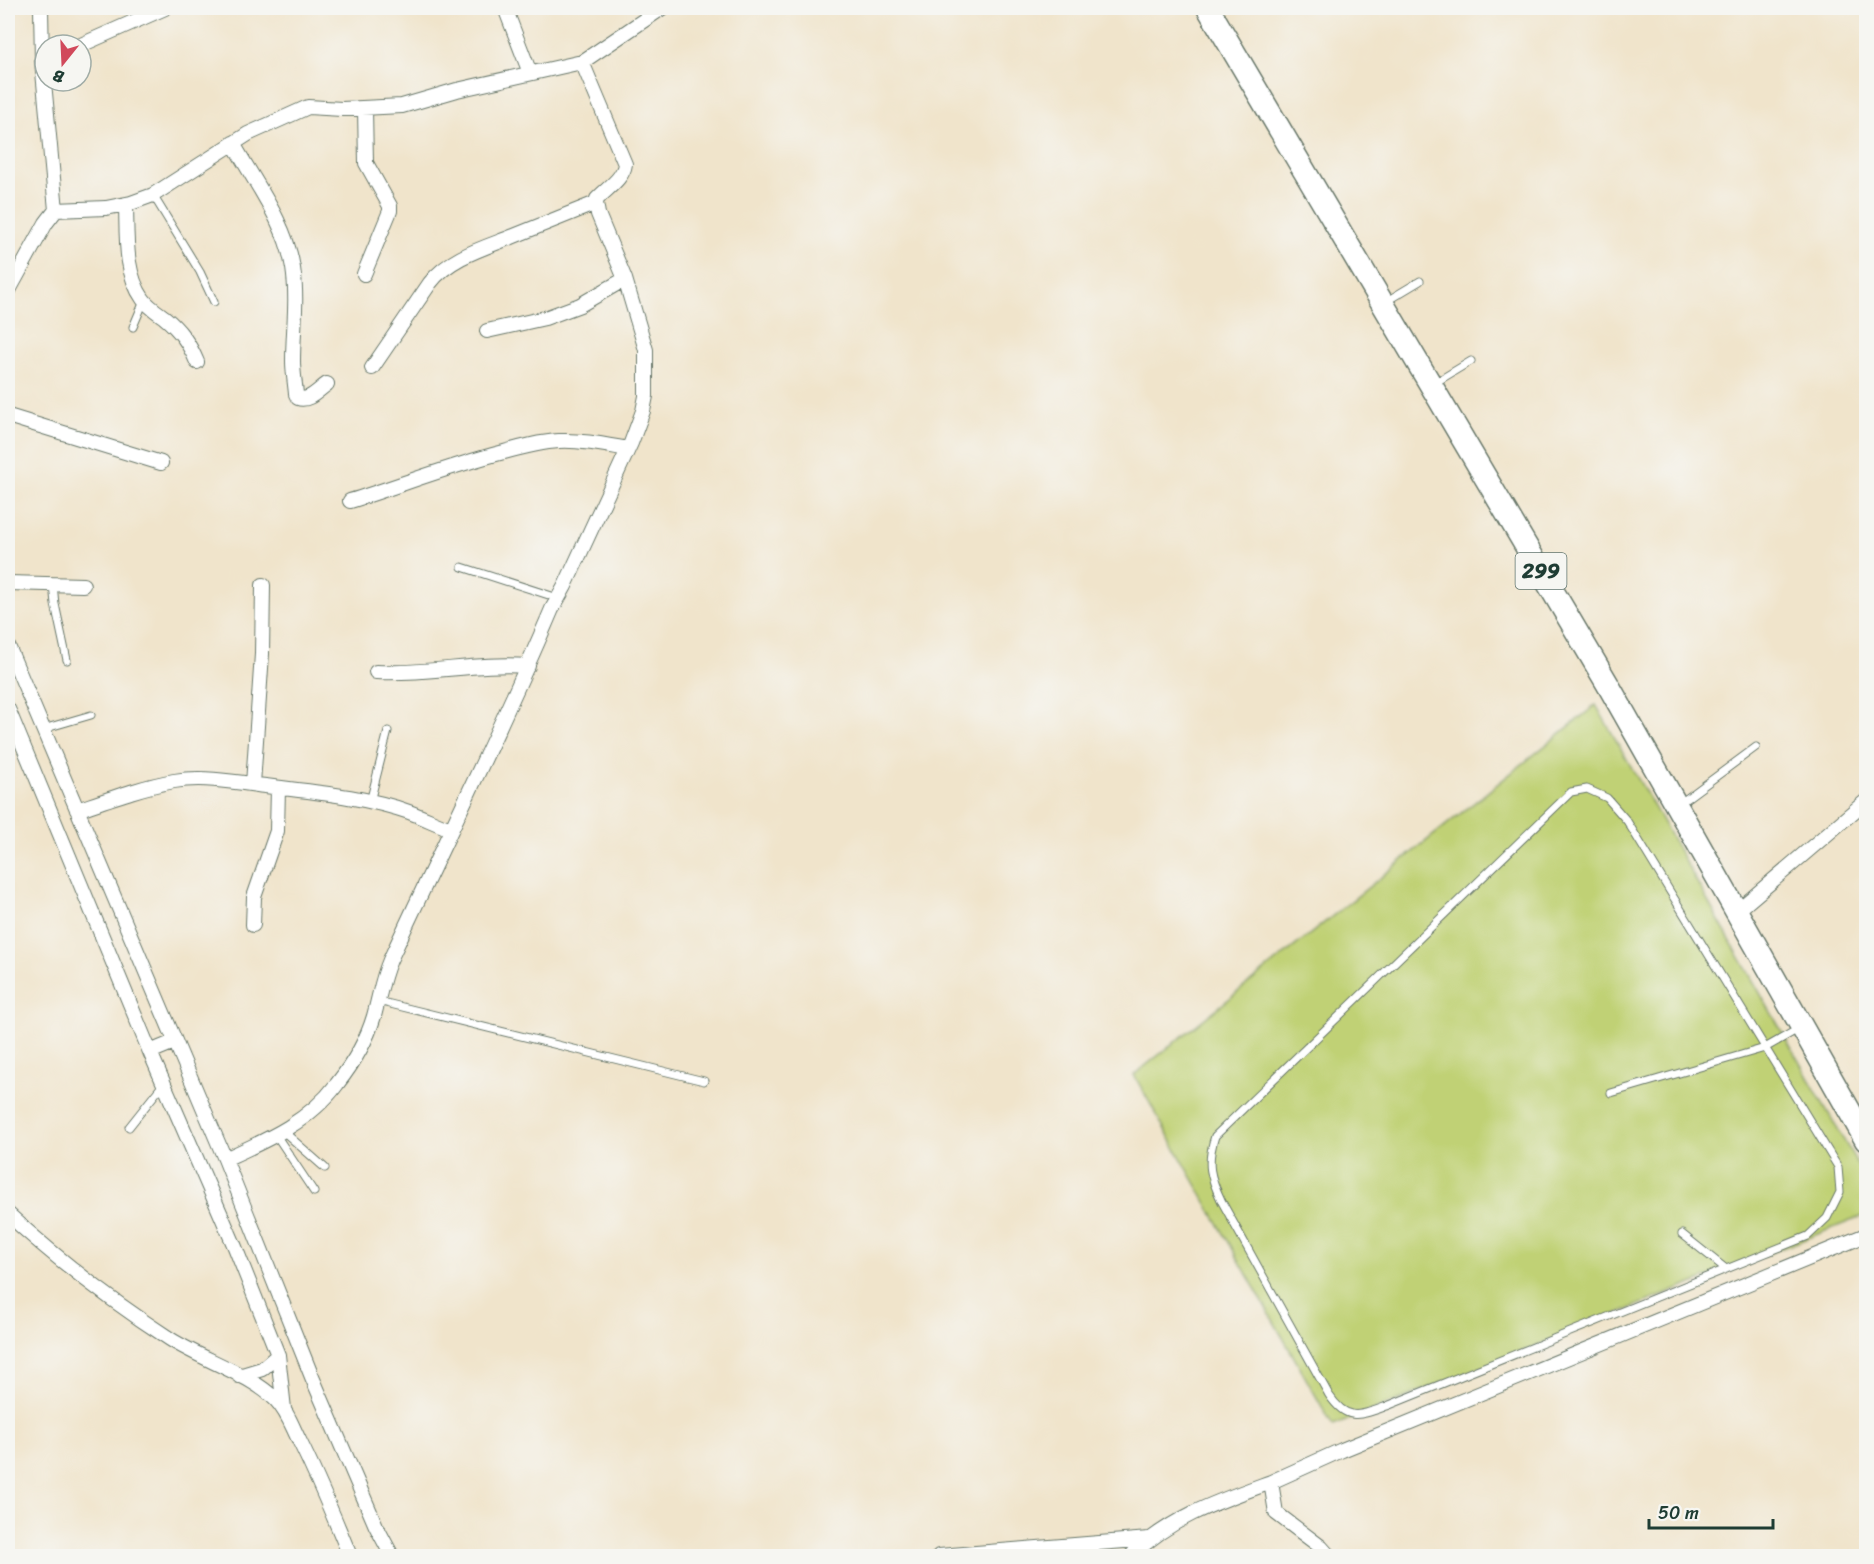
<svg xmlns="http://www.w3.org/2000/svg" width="1874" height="1564" font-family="Sriracha,sans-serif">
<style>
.green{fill:#c0d174;stroke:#708754;stroke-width:1.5}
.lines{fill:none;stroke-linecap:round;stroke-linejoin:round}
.lane-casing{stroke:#687769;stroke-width:9}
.street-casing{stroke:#687769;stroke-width:16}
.primary-casing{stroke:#687769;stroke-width:25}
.lane{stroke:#fff;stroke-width:7}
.street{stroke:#fff;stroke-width:14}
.primary{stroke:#fff;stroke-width:22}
.labels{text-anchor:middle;stroke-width:4.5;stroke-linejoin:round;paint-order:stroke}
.shield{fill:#f6f6f2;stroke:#60746d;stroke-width:1.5}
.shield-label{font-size:21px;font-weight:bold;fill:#1f3d34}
</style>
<rect width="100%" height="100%" fill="#f6f6f2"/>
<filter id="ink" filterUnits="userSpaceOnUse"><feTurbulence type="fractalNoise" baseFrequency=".0167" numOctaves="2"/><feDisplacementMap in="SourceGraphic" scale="12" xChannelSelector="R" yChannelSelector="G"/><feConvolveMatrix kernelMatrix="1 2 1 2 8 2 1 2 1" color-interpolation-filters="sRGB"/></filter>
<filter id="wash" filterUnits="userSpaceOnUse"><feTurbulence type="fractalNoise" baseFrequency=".008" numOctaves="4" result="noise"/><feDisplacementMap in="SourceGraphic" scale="24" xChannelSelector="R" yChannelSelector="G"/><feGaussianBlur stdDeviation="1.35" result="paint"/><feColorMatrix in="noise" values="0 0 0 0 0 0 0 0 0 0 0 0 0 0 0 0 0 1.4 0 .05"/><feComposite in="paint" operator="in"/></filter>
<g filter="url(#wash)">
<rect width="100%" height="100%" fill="#f0e4cb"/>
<path class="green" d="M1596,705L1866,1179V1215L1333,1426L1134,1075Z"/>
</g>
<g filter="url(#ink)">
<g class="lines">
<defs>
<path id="lane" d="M153,195L200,272L214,302
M1385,302L1420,281
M133,327L144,301
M1433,384L1471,361
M462,567L558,598
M53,584L55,604L67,660
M43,729L91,715
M1587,789L1607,798L1627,821L1838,1167L1840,1192L1827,1218L1808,1236L1387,1406C1359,1416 1347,1422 1329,1395L1222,1202C1210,1177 1206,1164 1215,1136L1571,792Z
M370,802L388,731
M1679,804L1756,747
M378,1001L704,1081
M1611,1093L1765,1048L1800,1028
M129,1127L164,1083
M283,1131L325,1168
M276,1135L314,1192
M1682,1234L1726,1269"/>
<path id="street" d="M41,8L42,61L45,60
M505,8L530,73
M81,45L165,8
M42,61L56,210
M582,62L662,8
M233,143C255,183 286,223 293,268C298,300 293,330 293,361C293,372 295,383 296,394L298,398C309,402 318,390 327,384
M126,204C127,235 124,272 143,299C148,306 157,312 164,317C180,330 189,343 197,362
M364,274L390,211V206L366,163L365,108
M8,292L46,223L56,210L106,208L131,203L153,195L248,134L308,107L342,109L402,106L457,90L582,62L625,164C623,179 607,188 597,199L596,203L598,214L625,279L641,333L646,350V396L643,411L631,443L565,586L552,609C502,727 444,843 390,960C382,978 379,998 374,1016C367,1040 352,1065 337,1084C309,1122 267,1140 225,1159
M487,331L545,318L580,305L625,279
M372,368L430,283C450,257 484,248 514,236C541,225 568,214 596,203
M8,416L161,463
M350,501C401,485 452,465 504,452C522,447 540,442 559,441C582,440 605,445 628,449
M8,583L83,585
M8,646L225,1159L312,1377L376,1526L392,1556
M376,672C427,675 477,662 528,666
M8,709L150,1052L174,1042
M253,784L262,654L263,585
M77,810C109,799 141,787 174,781C203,776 236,782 265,786C312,792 364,796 409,812C423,817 437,824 451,829
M1737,911L1866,801
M253,925L254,897L277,831L278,788
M150,1052L235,1247L278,1355L284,1409
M8,1214C58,1260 113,1302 170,1339C201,1359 252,1375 276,1400C287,1411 292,1426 299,1440C318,1478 334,1517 350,1556
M239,1376L262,1369L278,1355
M1271,1482L1342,1450L1866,1235
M939,1556L1149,1539
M1131,1556C1171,1517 1219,1501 1271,1482L1276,1513L1321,1547L1329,1556"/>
<path id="primary" d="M1208,8L1607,683L1866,1140"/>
</defs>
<use href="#lane" class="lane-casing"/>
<use href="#street" class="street-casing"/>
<use href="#primary" class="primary-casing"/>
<use href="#lane" class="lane"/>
<use href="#street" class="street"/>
<use href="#primary" class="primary"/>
</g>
</g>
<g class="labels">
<rect class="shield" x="1515.5" y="553" width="51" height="36" rx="4.5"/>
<g class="shield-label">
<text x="1541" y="578">299</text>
</g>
</g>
<rect width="1874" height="1564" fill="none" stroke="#f6f6f2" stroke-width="30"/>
<g transform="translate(63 63) rotate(198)"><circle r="28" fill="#f6f6f2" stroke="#a0aca6" stroke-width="1.5"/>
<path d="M0-4.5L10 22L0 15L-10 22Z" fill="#d1495b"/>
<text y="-9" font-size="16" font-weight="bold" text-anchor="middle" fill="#1f3d34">B</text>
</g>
<path d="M1649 1519v9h124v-9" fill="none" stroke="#1f3d34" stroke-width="3"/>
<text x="1658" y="1519" font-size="18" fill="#1f3d34" stroke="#f6f6f2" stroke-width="4.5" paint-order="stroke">50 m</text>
</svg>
